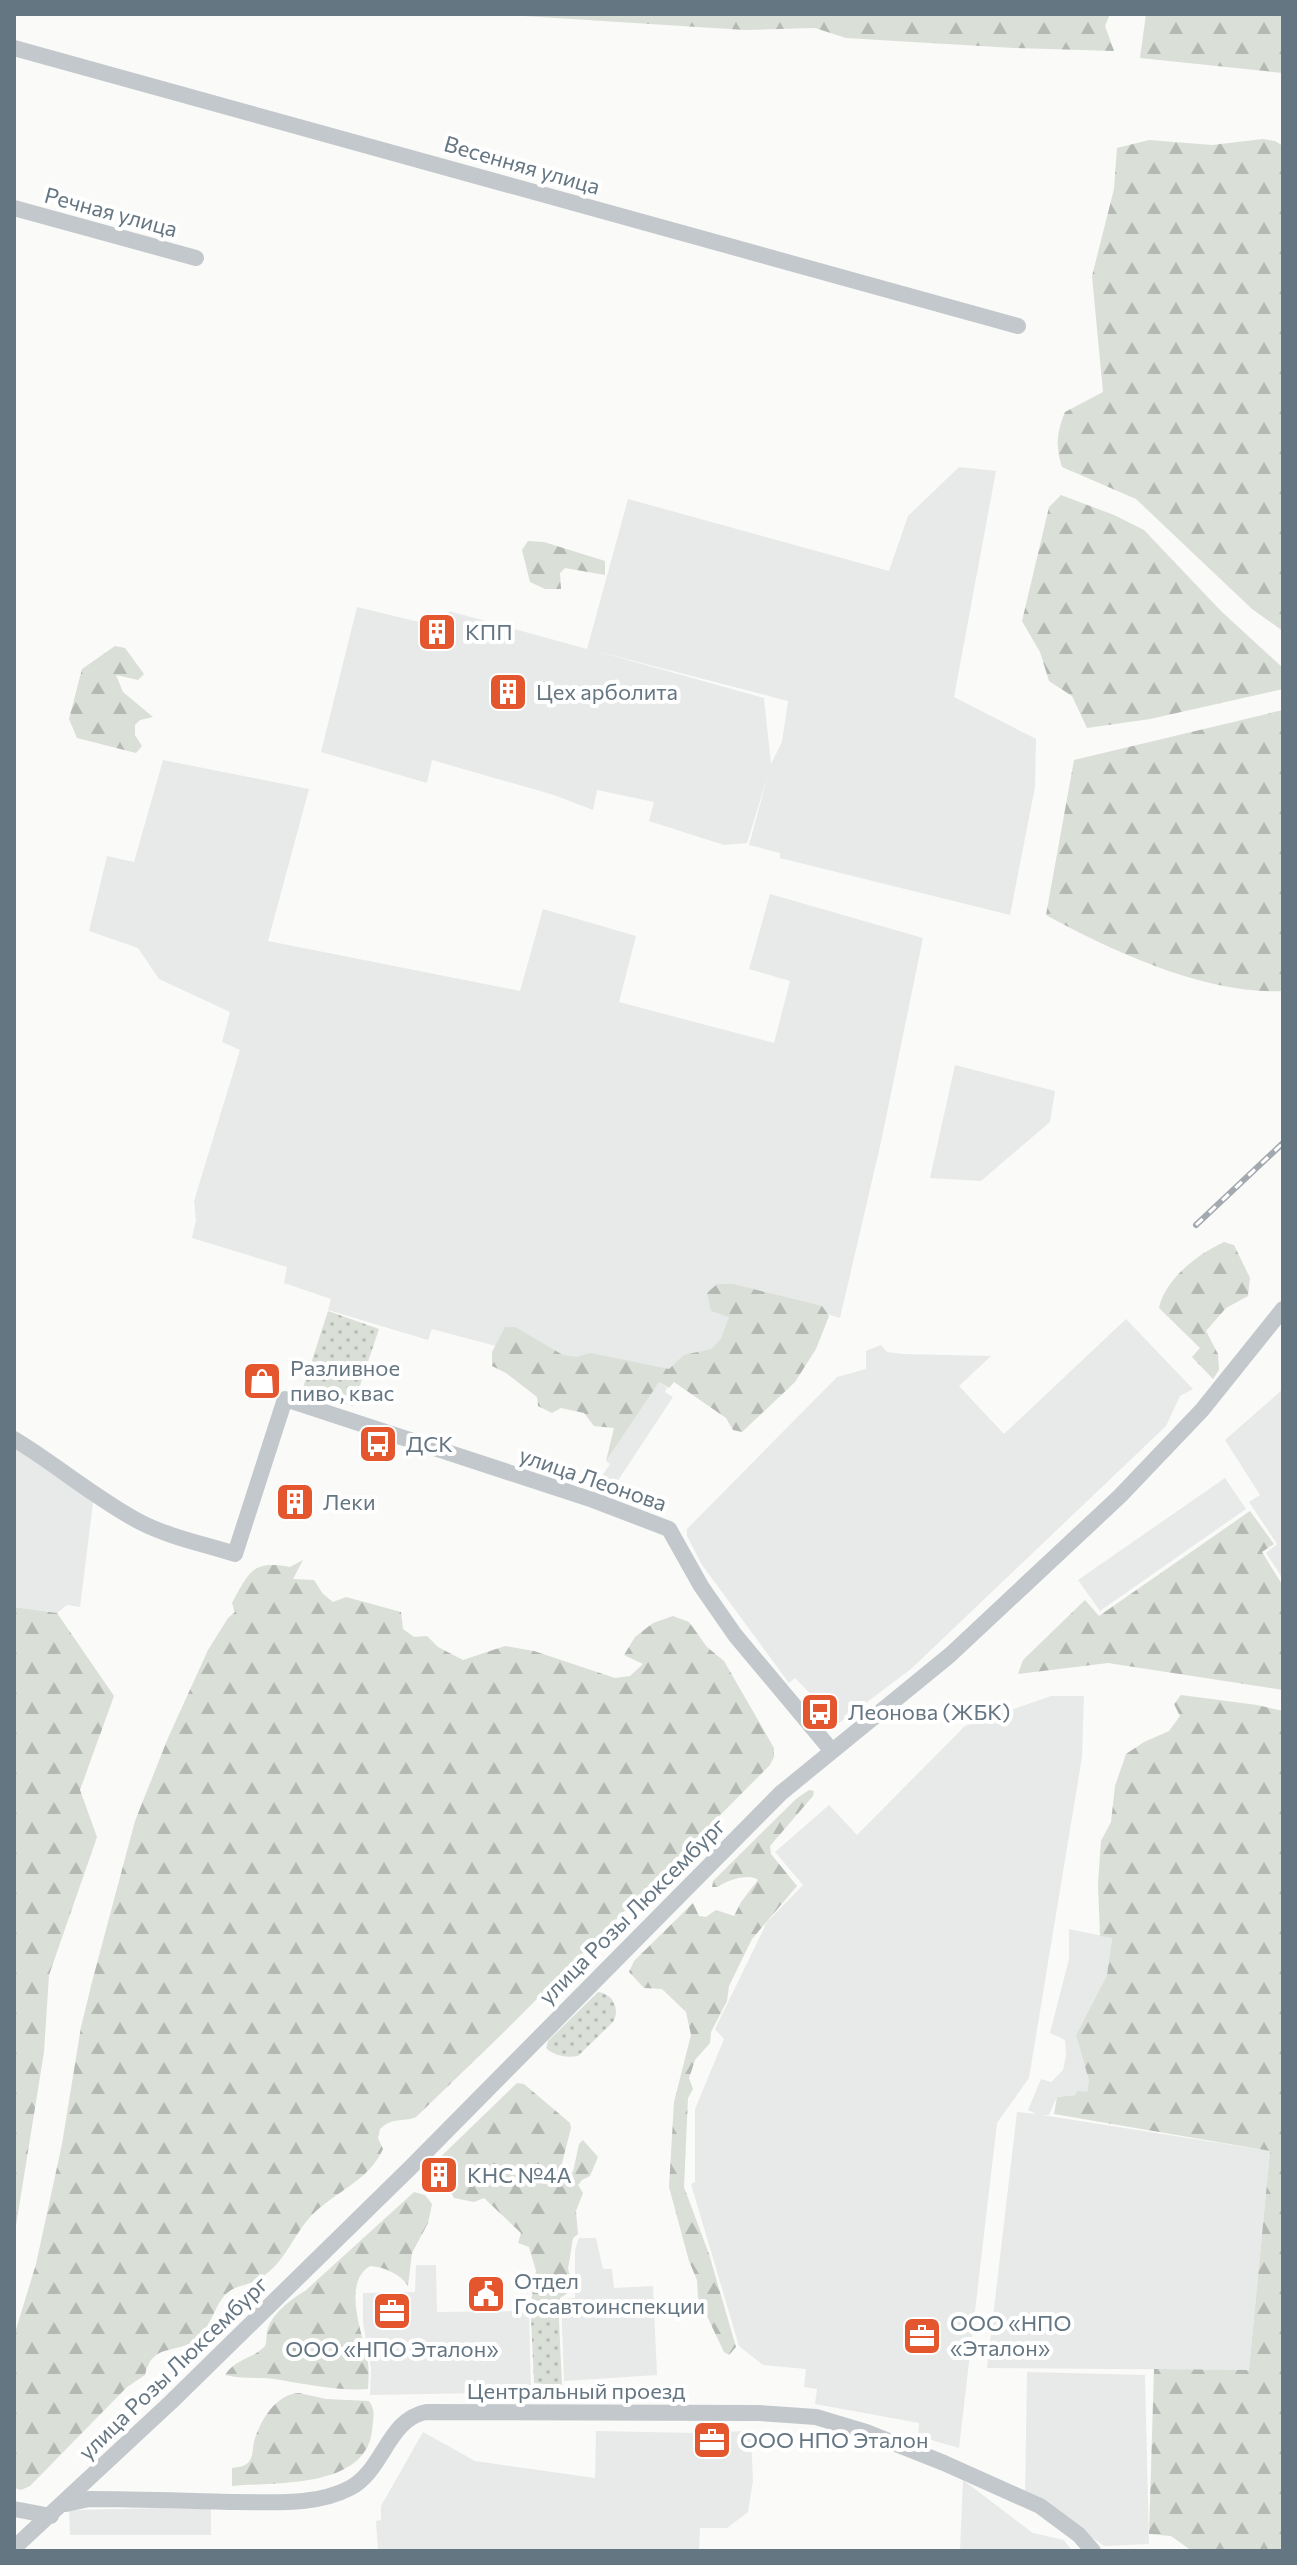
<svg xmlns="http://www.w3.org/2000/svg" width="1297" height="2565" font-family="Commissioner,sans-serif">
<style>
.built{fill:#e8e9e9;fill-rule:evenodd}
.grass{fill:url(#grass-dots)}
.forest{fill:url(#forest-firs)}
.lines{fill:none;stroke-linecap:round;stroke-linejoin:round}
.minor{stroke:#c3c8cc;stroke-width:16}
.rail-casing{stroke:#a2aab0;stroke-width:6}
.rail{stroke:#fff;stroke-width:3;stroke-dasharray:9;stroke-linecap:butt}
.labels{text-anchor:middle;stroke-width:8;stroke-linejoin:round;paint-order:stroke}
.street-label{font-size:22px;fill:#657683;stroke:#fff}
.poi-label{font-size:22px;fill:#657683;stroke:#fff;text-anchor:start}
</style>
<defs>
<pattern id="grass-dots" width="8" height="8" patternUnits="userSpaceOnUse" patternTransform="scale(2)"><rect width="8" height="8" fill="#dadfd7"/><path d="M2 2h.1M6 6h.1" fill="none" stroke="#b4b9b4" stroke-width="1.8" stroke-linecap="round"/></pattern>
<pattern id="forest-firs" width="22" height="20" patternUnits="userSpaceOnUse" patternTransform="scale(2)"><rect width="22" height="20" fill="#dadfd7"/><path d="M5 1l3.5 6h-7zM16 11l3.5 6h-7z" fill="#b4b9b4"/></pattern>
</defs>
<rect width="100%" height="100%" fill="#fafaf8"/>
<path class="built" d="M959,467L996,471L954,697L1036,739L1035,787L1010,915L780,858V853L749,845L768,775L747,843L724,845L649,821L654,802L597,790L593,810L554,795L432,760L427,783L321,752L357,607L444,628L449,611L587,649L628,499L889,571L908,516ZM592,650L788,701L782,742L771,764L764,698Z
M163,760L309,789L268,941L520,991L543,909L636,936L619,1002L774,1043L790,981L749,969L770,894L923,938L881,1142L840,1318L821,1312L695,1371L659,1382L667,1388L665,1392L673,1397L609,1494L596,1485L610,1464L606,1461L654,1388L432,1329L428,1340L328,1310L331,1299L284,1283L287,1267L192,1238L196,1220L194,1201L240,1050L222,1042L230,1012L159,979L138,948L89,931L107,856L134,862Z
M955,1065L1055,1091L1050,1122L981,1181L930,1178Z
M1126,1319L1193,1389L1180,1396L1166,1426L911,1669L839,1723L795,1678L789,1683L702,1565L687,1536V1529L837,1377L866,1369V1351L881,1345L887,1352L903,1354L991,1356L959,1386L1004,1434Z
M1283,1389V1579L1266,1553L1277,1544L1249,1502L1260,1495L1225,1440Z
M14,1439L94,1495L80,1607L67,1605L57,1613L14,1607Z
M1225,1478L1246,1509L1100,1611L1078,1580Z
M1051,1696H1084L1082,1757L1029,2078L997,2123L959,2448L918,2436L919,2423L815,2404L817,2389L804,2387L806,2369L763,2365L739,2346L691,2184L695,2182V2109L724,2039L715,2029L767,1922L803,1885L775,1852L829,1805L857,1835L965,1726Z
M1069,1929L1112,1938L1107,1975L1076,2035L1089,2082L1087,2093L1057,2097L1049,2115H1042L1270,2151L1249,2370L987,2368L1017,2112L1036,2114L1028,2110L1041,2079L1051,2082L1063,2070L1066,2055L1065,2040L1050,2033L1069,1959Z
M579,2238H596L603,2269H612L614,2288L653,2286L657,2375L564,2381L561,2299L575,2298V2250Z
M416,2265H436L437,2312L529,2311L531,2392L370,2395L371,2368L363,2323V2293L415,2292Z
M1027,2372L1145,2375L1149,2544L1104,2546L1049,2507L1025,2495Z
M596,2431L697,2433L744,2431V2436H751L753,2481L748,2512L727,2528H700L699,2551H378L376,2521L381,2520V2506L423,2432L475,2461L595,2478Z
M963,2480L1033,2533L1064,2540L1072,2551H960Z
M211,2507V2535H70L69,2510Z"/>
<path class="grass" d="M328,1311L379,1329L353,1406L303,1388Z
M598,1992C612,1993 621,2009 613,2022L578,2056C567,2058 555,2056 546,2048L548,2041Z
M531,2318L559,2320L562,2386L534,2383Z"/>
<path class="forest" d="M492,14H1110L1105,26L1114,51L1014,48L846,38L815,28L745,30Z
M1146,14H1283V73L1140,58Z
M1263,139L1275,141L1283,146V631L1252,609L1136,499L1062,467C1055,446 1057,432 1065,412L1103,392L1092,276L1114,189L1117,148L1149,140L1212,145Z
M1061,495L1114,515L1144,530L1221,611L1283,668V689L1150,719L1087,728L1072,696L1049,681L1040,652L1022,621L1049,507Z
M528,541L544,542L605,561V575L565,568L560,573L561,589H545L530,582L522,550Z
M115,646L125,648L144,674L138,680L116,675L123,692L153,717L140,720L135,725V735L142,746L136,753L77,738L69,719L82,669Z
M1283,710V991C1207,995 1111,951 1046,915L1074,760Z
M1224,1242L1234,1245L1250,1278L1248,1296L1226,1308L1206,1331L1218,1354L1219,1370L1213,1379L1192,1357L1200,1348L1159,1308C1165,1279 1198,1254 1224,1242Z
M717,1284H733L822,1306L829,1316L816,1349L795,1382L742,1432L733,1430L726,1418L674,1382L669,1388L659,1382L606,1461L614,1428L594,1426L584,1413L561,1408L552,1413L538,1406L537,1397L506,1373L492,1366V1352L505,1327H515L563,1355L577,1357L590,1353L669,1369L684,1355L711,1349L721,1339L729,1317L711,1311L707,1293Z
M1250,1511L1274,1544L1262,1552L1283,1586V1690L1108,1663L1018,1674L1023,1660L1085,1600L1099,1616Z
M303,1560L293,1579L314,1580L323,1594L333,1602L346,1597L401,1612L403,1629L414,1637L427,1636L438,1647L463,1660L505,1646L534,1651L615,1678L630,1676L643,1664L624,1655L635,1637L653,1623L673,1616L689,1622L707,1647L724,1661L774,1748V1757L770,1765L504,2032L416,2117C401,2123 394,2116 380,2129L378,2138L383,2149C369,2181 334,2192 311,2216C293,2235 287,2260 261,2278C251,2285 236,2285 227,2293C214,2305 211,2328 197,2339C176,2355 152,2342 145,2375L127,2387L30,2486L21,2490L14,2488V2336L36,2264L62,2144L81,2027L92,1982L135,1821L168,1738L208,1650L228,1618L235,1612L232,1603C249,1572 252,1560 290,1567Z
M14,1607L57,1613L114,1696L80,1790L97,1837L49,1975L44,2052L14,2238Z
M1181,1695L1257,1705L1283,1711V2551H1192L1171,2536L1149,2534L1154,2369L1249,2370L1270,2151L1054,2114L1057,2097L1075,2095L1078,2091L1087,2092L1089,2081L1076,2035L1107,1975L1112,1938L1100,1936L1098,1884L1101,1841L1111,1822L1115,1786L1126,1754L1144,1742L1169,1731L1180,1716L1174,1704Z
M809,1790L814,1791L813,1796L770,1846L771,1854L797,1886L752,1939L729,1986L727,2001L711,2032L710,2043L695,2060L689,2078L693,2089L688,2098L684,2187L709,2254L736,2347L729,2355L724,2352L698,2297L697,2280L689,2261L669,2187L674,2102L691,2035L686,2012L662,1989L644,1988L629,1972L634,1961L693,1903L699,1916L706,1917L716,1910L734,1916L741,1902L758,1880C750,1873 727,1880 718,1887H712L713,1881L796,1799Z
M517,2083L524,2084L570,2123L571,2128L561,2167L565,2174L573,2172L579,2144L583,2140L598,2157L590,2176L582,2180L578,2185L583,2193L576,2211L578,2234L573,2238L568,2269L571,2278L569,2292L560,2298L559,2320L533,2319L531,2309L520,2307V2302H531L536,2271L529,2247L518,2243L521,2233L484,2198L474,2202L454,2198L452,2194L438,2186L444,2174L439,2169L431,2174L426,2171Z
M414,2192L425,2195L432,2204L428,2223L412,2253L408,2286C401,2274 384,2267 370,2266C342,2283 362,2332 367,2356C369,2367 369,2378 368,2389C339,2391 309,2385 281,2380C263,2376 244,2380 225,2375C236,2358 252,2360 265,2346C267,2341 266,2337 267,2332C270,2315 291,2299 305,2291Z
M299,2393L326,2399L369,2401C376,2410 373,2419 372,2431C365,2489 275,2482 232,2486V2468C236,2467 241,2467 245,2465C254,2460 252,2450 254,2442C260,2420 276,2394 299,2393Z"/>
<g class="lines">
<path class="minor" d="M14,48L1018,326
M14,208L196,258
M14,1439C57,1465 95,1498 140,1522C169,1537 204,1544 235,1554L285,1399L593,1500L669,1529L701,1586L735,1635L832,1751
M66,2504L89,2499C138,2499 187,2501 236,2502C273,2502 316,2506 350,2488C383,2471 388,2419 426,2412L759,2413L816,2417L866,2432L944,2463L1040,2506L1079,2535L1093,2551
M14,2509L51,2516
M14,2548L171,2402L410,2168L781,1793L950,1655L1120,1496L1202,1410L1283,1309"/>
<defs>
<path id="rail" d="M1196,1225L1283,1143"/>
</defs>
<use href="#rail" class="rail-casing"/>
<use href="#rail" class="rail"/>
</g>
<defs>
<symbol id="building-square" viewBox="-11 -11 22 22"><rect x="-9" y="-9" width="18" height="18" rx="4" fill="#e4572e" stroke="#fff"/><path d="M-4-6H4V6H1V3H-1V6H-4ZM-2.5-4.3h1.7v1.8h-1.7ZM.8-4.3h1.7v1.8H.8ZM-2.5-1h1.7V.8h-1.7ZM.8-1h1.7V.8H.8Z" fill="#fff"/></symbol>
<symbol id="shop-square" viewBox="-11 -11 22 22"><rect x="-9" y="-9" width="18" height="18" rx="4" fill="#e4572e" stroke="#fff"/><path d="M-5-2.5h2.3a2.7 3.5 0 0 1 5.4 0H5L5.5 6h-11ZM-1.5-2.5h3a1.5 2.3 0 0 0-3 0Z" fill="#fff"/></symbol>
<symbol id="bus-square" viewBox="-11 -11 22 22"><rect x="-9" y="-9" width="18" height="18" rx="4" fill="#e4572e" stroke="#fff"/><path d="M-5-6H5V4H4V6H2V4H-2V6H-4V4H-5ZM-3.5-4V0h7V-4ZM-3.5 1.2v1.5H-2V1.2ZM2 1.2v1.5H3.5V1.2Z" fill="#fff"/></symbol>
<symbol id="civic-square" viewBox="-11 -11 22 22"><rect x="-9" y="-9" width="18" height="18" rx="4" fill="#e4572e" stroke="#fff"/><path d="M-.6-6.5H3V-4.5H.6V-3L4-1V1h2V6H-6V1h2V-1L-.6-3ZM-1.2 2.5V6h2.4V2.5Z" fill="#fff"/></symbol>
<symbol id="office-square" viewBox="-11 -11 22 22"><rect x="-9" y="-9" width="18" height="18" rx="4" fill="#e4572e" stroke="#fff"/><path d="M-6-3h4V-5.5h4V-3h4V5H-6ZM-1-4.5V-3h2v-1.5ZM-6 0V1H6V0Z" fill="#fff"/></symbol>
</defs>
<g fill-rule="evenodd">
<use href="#building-square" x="415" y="610" width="44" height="44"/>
<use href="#building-square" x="486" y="670" width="44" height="44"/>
<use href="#shop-square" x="240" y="1359" width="44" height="44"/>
<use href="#bus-square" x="356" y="1422" width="44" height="44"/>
<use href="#building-square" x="273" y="1480" width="44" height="44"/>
<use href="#bus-square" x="798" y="1690" width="44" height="44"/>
<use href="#building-square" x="417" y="2153" width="44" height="44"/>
<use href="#civic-square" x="464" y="2272" width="44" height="44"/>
<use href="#office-square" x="370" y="2289" width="44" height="44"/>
<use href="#office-square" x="900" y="2314" width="44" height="44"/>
<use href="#office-square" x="690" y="2418" width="44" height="44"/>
</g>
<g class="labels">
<g class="street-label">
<text transform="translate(522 165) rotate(16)" y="8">Весенняя улица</text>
<text transform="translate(111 212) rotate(15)" y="8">Речная улица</text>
<text transform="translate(593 1479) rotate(19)" y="8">улица Леонова</text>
<text transform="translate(632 1911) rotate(-45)" y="8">улица Розы Люксембург</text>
<text transform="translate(173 2368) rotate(-44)" y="8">улица Розы Люксембург</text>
<text x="576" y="2399">Центральный проезд</text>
</g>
<g class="poi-label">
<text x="465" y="640">КПП</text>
<text x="536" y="700">Цех арболита</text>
<text x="290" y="1376">Разливное<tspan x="290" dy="25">пиво, квас</tspan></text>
<text x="406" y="1452">ДСК</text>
<text x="323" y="1510">Леки</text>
<text x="848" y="1720">Леонова (ЖБК)</text>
<text x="467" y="2183">КНС №4А</text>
<text x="514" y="2289">Отдел<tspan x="514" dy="25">Госавтоинспекции</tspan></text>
<text x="950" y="2331">ООО «НПО<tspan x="950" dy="25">«Эталон»</tspan></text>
<text x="392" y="2357" text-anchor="middle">ООО «НПО Эталон»</text>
<text x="740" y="2448">ООО НПО Эталон</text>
</g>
</g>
<rect width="1297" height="2565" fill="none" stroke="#657683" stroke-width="32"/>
</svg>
